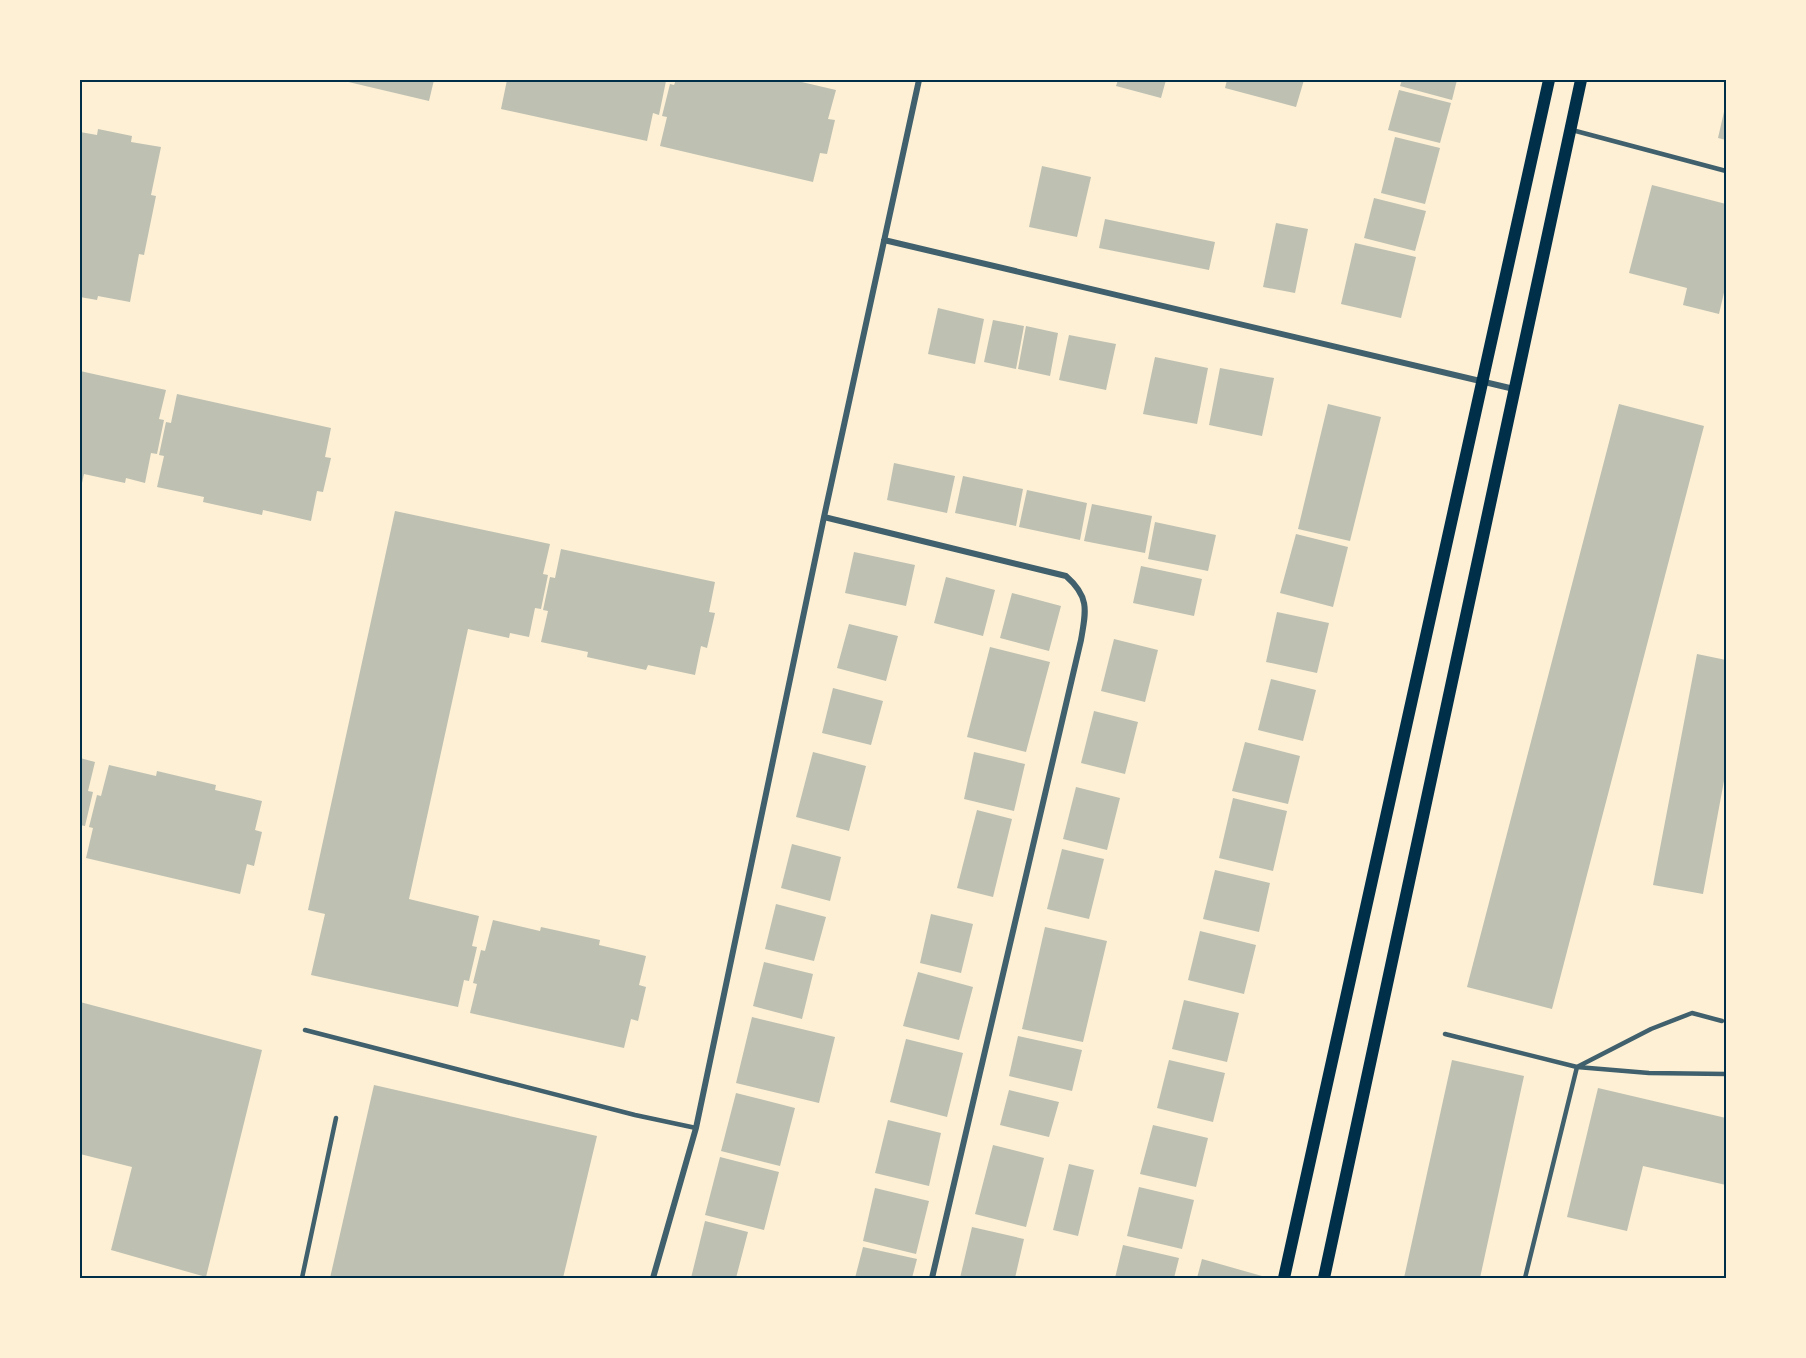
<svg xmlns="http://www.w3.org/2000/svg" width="1806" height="1358" font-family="Ubuntu,sans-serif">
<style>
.building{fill:#bec0b2}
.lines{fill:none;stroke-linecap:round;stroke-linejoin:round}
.service{stroke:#3f606c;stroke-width:4.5}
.minor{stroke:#3f606c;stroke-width:6}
.secondary{stroke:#003049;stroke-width:12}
.neatline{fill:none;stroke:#003049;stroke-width:2}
</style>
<rect width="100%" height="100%" fill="#fdf0d5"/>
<path class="building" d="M340,80H434L429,101Z
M507,80H662L666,81L659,115L653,113L647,141L501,109Z
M676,80H793L836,90L828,119L835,120L827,154L820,153L813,182L660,146L667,117L662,116L670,84L674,85Z
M1118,80H1166L1161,98L1116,86Z
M1227,80H1304L1296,107L1225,88Z
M1402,80H1457L1452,100L1400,86Z
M1399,90L1451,103L1440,143L1388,130Z
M1726,103V140L1718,138Z
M98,129L132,136L131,142L161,147L151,195L156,196L144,255L139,254L130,302L98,296L97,300L80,297V132L97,135Z
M1395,137L1440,148L1425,204L1381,193Z
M1042,166L1091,177L1077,237L1029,227Z
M1652,185L1726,204V284L1719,314L1683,305L1687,288L1629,273Z
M1374,198L1426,211L1415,251L1364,238Z
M1105,219L1215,242L1209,270L1099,248Z
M1276,223L1308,229L1295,293L1263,287Z
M1355,243L1416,257L1401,318L1341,304Z
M938,308L984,319L975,364L928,354Z
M993,320L1024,326L1016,369L984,362Z
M1026,326L1058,333L1050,376L1018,369Z
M1069,335L1116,344L1106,390L1059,380Z
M1155,357L1208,368L1197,424L1143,414Z
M1220,368L1274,378L1262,436L1209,425Z
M80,371L166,390L159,419L164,420L157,454L151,453L145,483L126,478L125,483L84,474L80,492Z
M177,394L331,428L325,457L331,458L323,492L317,491L311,521L263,510L262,515L203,502L204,497L157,487L164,456L159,455L166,422L171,423Z
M1328,404L1381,417L1350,541L1298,529Z
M1619,404L1704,426L1552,1009L1467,987Z
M894,463L955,476L947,513L887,500Z
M963,476L1023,489L1016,526L955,513Z
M1027,490L1087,503L1080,540L1019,527Z
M1092,504L1152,516L1145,553L1084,541Z
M395,511L550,544L543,574L548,575L541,609L535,608L529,637L510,633L509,638L468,629L409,899L479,916L472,946L477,947L469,981L464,980L458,1007L311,975L325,914L308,910Z
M1155,522L1216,535L1208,571L1148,559Z
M1296,534L1348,547L1333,607L1280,593Z
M561,549L715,582L709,612L715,613L707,648L701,646L695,675L648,665L646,670L587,657L588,652L541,642L548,611L543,610L550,577L555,578Z
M854,552L915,565L906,606L845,593Z
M1141,566L1202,579L1194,616L1133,603Z
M946,577L995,590L983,636L934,623Z
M1012,593L1061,606L1049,651L1000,638Z
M1277,612L1329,623L1317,673L1266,662Z
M849,624L898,636L886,681L837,668Z
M1114,639L1158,650L1145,702L1101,691Z
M990,647L1050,662L1026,752L967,737Z
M1697,654L1726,660V770L1703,894L1653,885Z
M1271,679L1316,690L1303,741L1258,730Z
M833,688L883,701L871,745L822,733Z
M1094,711L1138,722L1125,774L1081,763Z
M1245,742L1300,756L1288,804L1232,791Z
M813,752L866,766L849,831L796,817Z
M974,752L1025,764L1014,811L964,799Z
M80,758L95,762L88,791L93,792L85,826L80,825Z
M109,765L156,776L157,771L216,785L215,790L262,801L255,830L262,832L254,866L247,864L240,894L86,858L93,828L89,827L97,795L101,796Z
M1076,787L1120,798L1107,850L1063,839Z
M1233,798L1287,811L1273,871L1219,858Z
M977,810L1012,819L993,897L957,888Z
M792,844L841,857L830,901L781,888Z
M1062,849L1104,859L1089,919L1047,909Z
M1215,870L1270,883L1259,932L1203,919Z
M776,904L826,917L814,961L765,949Z
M931,914L973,924L961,973L920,963Z
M493,920L540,931L541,927L600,940L599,945L646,956L639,985L646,987L638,1021L631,1019L624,1048L470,1013L477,984L473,983L481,950L485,951Z
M1045,927L1107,941L1083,1042L1022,1029Z
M1200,931L1256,945L1244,994L1188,980Z
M764,962L813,974L802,1019L753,1006Z
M918,972L973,987L959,1040L903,1026Z
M1184,1000L1239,1013L1227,1062L1172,1049Z
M80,1002L262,1050L206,1277L111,1250L132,1167L80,1154Z
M752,1017L835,1037L819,1103L736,1083Z
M1018,1036L1082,1050L1072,1091L1009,1076Z
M906,1039L963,1053L947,1117L890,1102Z
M1169,1060L1225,1073L1213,1122L1157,1108Z
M1452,1060L1524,1076L1480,1278H1404Z
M374,1085L597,1136L563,1278H330Z
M1598,1088L1726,1118V1185L1643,1166L1627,1231L1567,1217Z
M1009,1090L1059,1102L1049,1137L1000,1125Z
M736,1093L795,1108L780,1166L721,1151Z
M888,1120L941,1133L929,1186L875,1173Z
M1153,1125L1208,1138L1196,1187L1140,1174Z
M993,1145L1044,1158L1026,1227L975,1214Z
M720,1157L779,1172L764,1230L705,1215Z
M1069,1164L1094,1170L1078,1236L1053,1230Z
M1139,1187L1194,1200L1182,1249L1127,1236Z
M875,1188L929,1201L916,1254L863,1241Z
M705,1221L748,1232L736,1278H691Z
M972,1227L1024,1239L1015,1278H960Z
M1123,1245L1179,1258L1174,1278H1115Z
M863,1247L917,1259L912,1278H855Z
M1202,1259L1269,1278H1197Z"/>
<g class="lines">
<path class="service" d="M1572,130L1726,171
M305,1030L635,1115L696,1128
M1445,1034L1577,1067L1649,1073L1726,1074
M302,1278L336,1118
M1525,1278L1577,1067L1651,1029L1692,1013L1722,1021"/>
<path class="minor" d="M884,240L1514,389
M824,517L1066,576C1090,597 1086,611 1081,640L932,1278
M653,1278L696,1128L824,517L919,80"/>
<path class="secondary" d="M1284,1278L1549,80
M1324,1278L1581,80"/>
</g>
<rect width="1806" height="1358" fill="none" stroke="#fdf0d5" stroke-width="162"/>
<rect x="81" y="81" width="1644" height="1196" class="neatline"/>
</svg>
